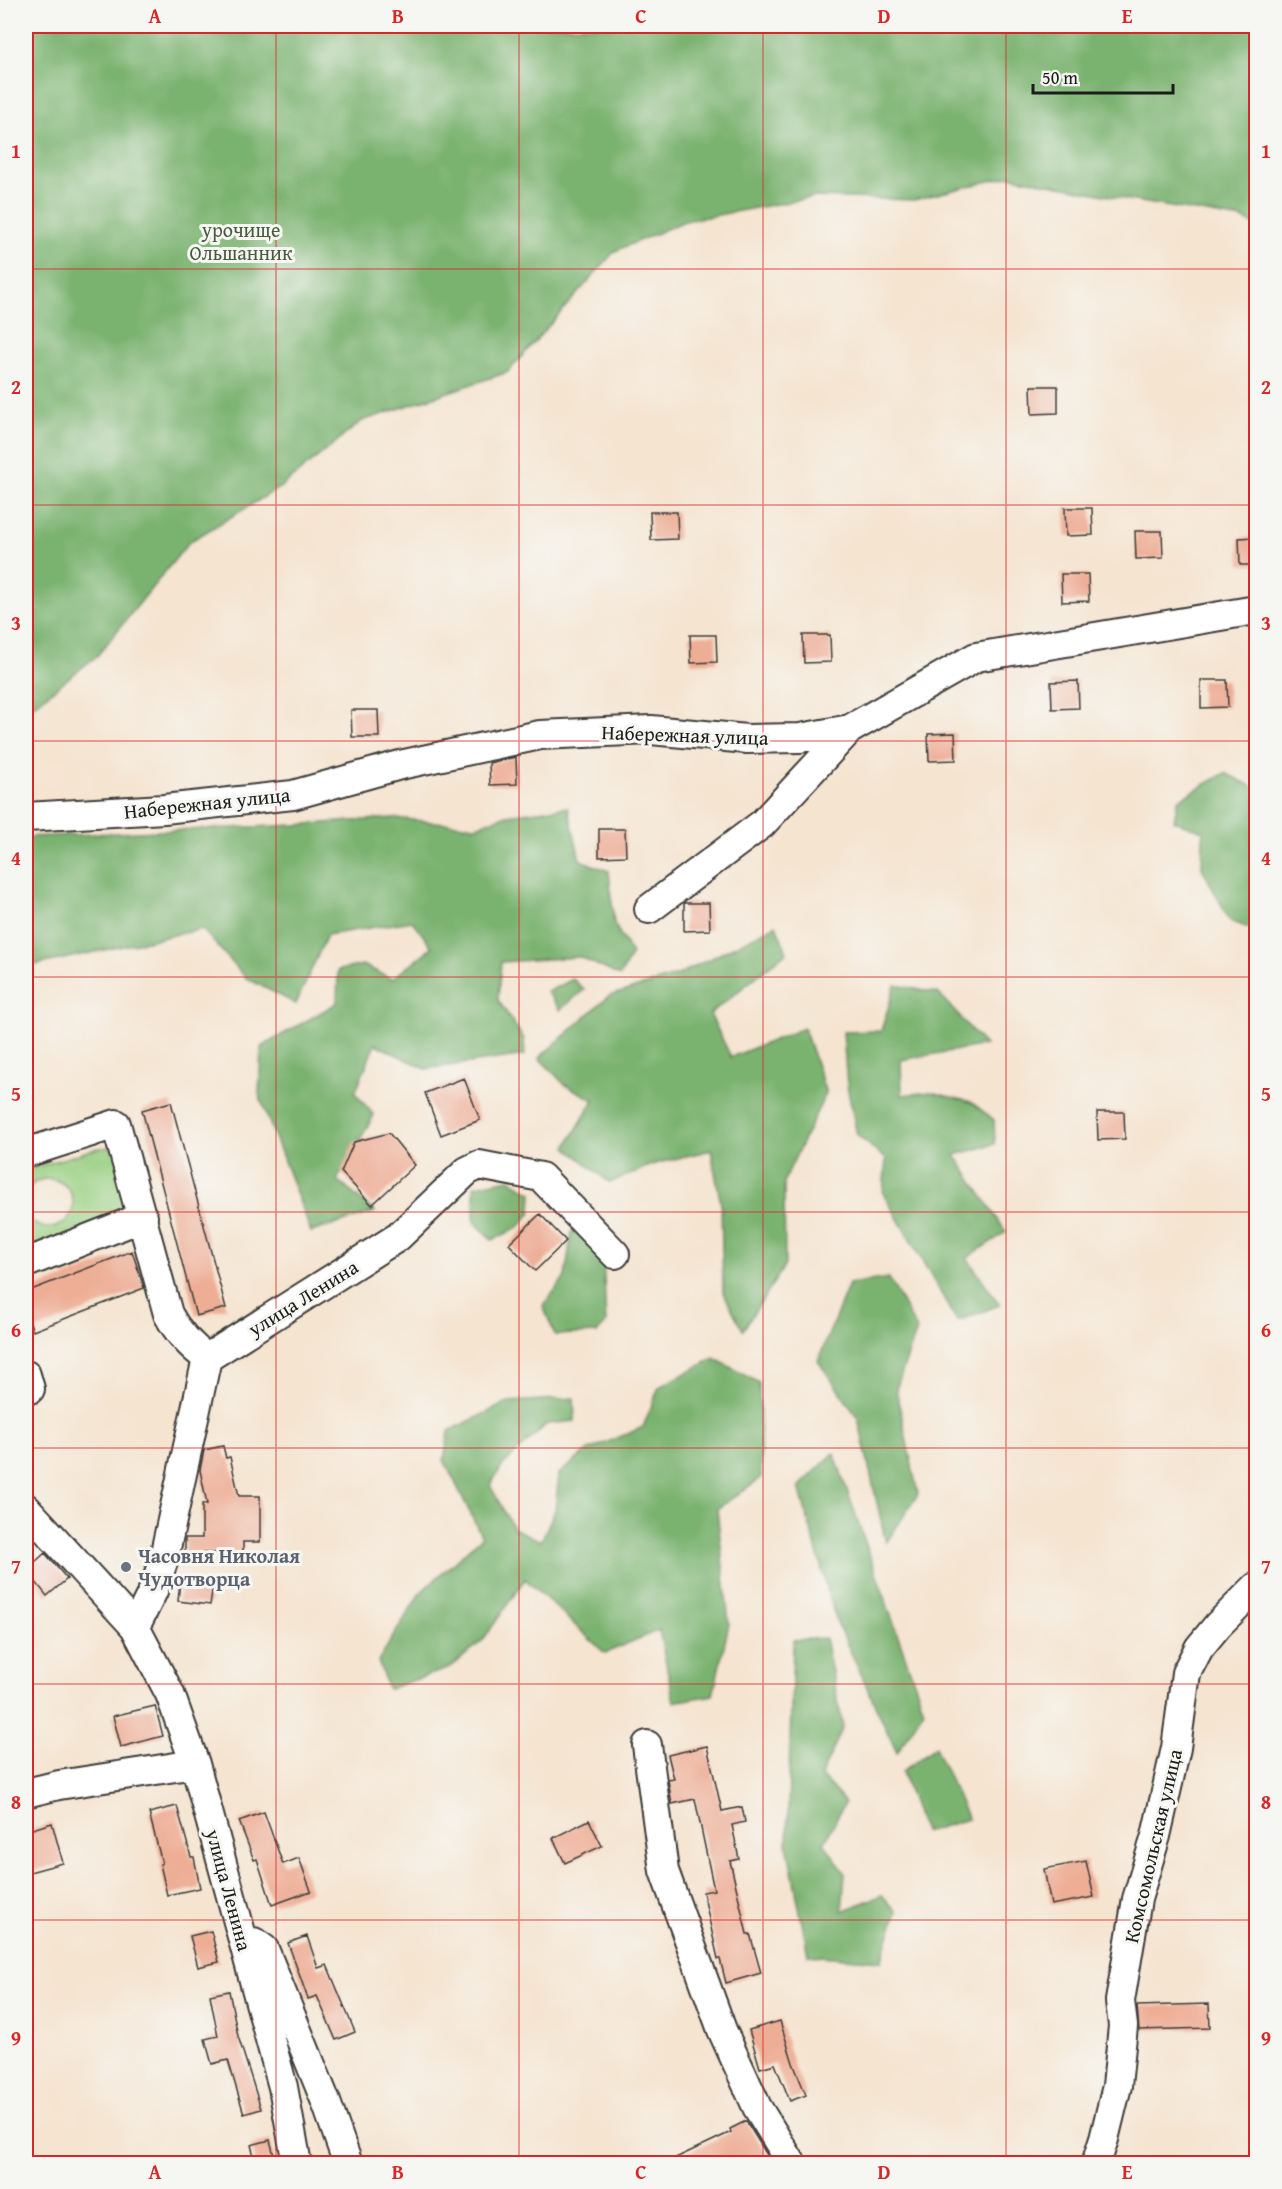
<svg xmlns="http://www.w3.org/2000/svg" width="1282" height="2189" font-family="'Gentium Book Plus',serif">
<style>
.green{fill:#99cf81;stroke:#5a764e;stroke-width:1.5}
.forest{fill:#7ab26f;stroke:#4b6746;stroke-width:1.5}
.building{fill:#eeae96}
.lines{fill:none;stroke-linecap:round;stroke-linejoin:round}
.minor-casing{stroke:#3d3a37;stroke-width:32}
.minor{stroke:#fff;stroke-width:28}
.grid{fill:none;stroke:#d62828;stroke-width:1.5;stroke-opacity:0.55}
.worship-dot{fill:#6b7280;stroke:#f6f6f2;stroke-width:2}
.labels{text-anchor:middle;stroke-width:6;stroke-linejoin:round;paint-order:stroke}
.park-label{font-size:20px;fill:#485b3f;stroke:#f6f6f2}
.street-label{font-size:20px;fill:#1c1c1c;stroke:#f6f6f2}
.worship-label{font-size:20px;font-weight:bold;fill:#5b616d;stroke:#f6f6f2;text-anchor:start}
.neatline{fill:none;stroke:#d62828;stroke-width:2}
.grid-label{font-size:20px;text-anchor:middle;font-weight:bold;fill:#d62828}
</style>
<rect width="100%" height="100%" fill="#f6f6f2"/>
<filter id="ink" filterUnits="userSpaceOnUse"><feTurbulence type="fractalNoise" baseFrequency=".0167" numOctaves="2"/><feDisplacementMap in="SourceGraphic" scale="12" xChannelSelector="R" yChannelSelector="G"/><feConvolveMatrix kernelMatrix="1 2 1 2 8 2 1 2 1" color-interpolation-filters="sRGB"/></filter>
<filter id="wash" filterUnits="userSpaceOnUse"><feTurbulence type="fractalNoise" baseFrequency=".008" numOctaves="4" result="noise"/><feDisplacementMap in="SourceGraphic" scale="24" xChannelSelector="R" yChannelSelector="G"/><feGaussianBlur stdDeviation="1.35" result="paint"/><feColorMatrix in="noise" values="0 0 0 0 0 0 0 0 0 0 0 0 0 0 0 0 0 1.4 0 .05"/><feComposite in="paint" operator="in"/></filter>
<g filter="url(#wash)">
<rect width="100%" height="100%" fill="#f5e4d0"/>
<path class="green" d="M117,1147L134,1205L26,1253V1214C44,1245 87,1218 69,1190C65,1184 57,1179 49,1179C39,1178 30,1184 26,1193V1170L98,1148Z"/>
<path class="forest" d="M26,26H1256V225L1242,219L1135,201L1009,176L914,200L815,197L685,221L615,251L508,372L362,421L281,487L189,542L97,656L30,708H26Z
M1225,773L1256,788V931L1230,921L1202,868L1203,831L1174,821L1178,800Z
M568,807L580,860L609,871L614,924L632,954L620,976L580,957L501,962L498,1000L524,1039L525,1055L426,1069L375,1044L355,1093L374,1115L337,1180L375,1212L311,1232L259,1095L261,1047L337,1003L338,970L363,965L392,979L432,947L412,921L327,935L296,1004L246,978L202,929L26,967V837L296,825L393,818L476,826L507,815Z
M776,925L787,952L710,1014L731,1057L804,1028L826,1093L784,1181L785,1265L743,1330L723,1292L721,1205L711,1150L654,1164L610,1183L566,1147L594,1100L565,1085L539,1058L609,996L678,975Z
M573,979L584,990L560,1010L547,992Z
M895,985L938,993L985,1045L901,1060L902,1095L931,1092L971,1102L994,1120L995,1144L955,1155L1006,1232L967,1258L1000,1305L957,1321L883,1193L886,1159L857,1135L847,1086L843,1032L881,1031Z
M509,1179L532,1193L531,1213L518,1228L492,1240L474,1221V1186Z
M572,1230L603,1253L606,1324L597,1333L555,1335L543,1306L565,1277Z
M889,1278L917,1330L896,1389L918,1494L886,1543L858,1418L818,1361L849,1284Z
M714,1358L759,1383L761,1478L717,1509L729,1624L713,1695L674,1702L659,1630L605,1653L525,1579L483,1640L450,1668L388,1689L378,1661L420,1593L482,1537L444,1460L449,1431L508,1402L574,1398L575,1421L547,1424L503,1465L490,1485L513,1528L541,1541L555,1510L559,1474L587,1451L643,1427L659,1387Z
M834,1453L924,1710L897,1753L836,1620L799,1487Z
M825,1638L843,1727L821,1776L845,1802L824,1843L845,1873L842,1911L882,1895L897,1912L881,1961L808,1955L787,1844L793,1640Z
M935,1747L968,1819L924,1832L902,1772Z"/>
<g id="blocks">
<path class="building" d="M1031,386H1058V413L1032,414Z
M1065,508H1092L1093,535L1066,536Z
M650,512H677L678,539L651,540Z
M1135,531H1162L1163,558L1136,559Z
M1257,537V565H1240L1239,538Z
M1061,574H1088L1089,601L1062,602Z
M690,635H716L717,662L691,663Z
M803,635H830L831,662L804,663Z
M1201,680H1227L1228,707L1201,708Z
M1078,681L1079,708L1052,709L1051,682Z
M351,710H378L379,737H352Z
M955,733L956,760L929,761L928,734Z
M516,757L517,784L490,785L489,763Z
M599,829H625L626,856L599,857Z
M684,903H709L710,930L684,931Z
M464,1078L480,1120L441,1135L425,1093Z
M171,1102L226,1308L196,1316L142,1110Z
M1097,1112H1124L1125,1139L1098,1140Z
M389,1133L415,1165L372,1205L341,1172L354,1142Z
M540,1214L566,1241L535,1271L509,1244Z
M132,1251L144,1288L33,1331L26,1311V1292Z
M223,1446L226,1458L230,1457L239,1496H260V1542H243V1553H185V1538H202V1504H207L200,1470L204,1450Z
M45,1553L67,1579L47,1596L26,1570Z
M180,1581L213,1585L210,1605L178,1601Z
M155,1706L163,1736L121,1747L113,1716Z
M707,1746L722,1811L742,1807L745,1822L732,1825L739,1859L730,1861L747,1934H750L761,1973L726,1983L720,1959H718L703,1892L714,1890L695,1799L672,1804L668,1780L674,1779L668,1755Z
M177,1806L191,1857H194L200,1888L167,1895L160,1864L162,1863L149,1813Z
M264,1812L283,1864L299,1858L311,1891L272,1905L257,1859L254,1860L239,1821Z
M589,1820L602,1846L565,1863L553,1838Z
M52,1823L63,1863L26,1873V1831Z
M1086,1861L1094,1897L1051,1905L1044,1869Z
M211,1931L219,1962L198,1967L190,1936Z
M307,1936L318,1968L327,1965L355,2032L336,2040L317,1996L308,1999L288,1943Z
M229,1991L238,2036L261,2109L244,2114L228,2060L212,2064L205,2039L218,2036L210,1995Z
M1209,2004L1210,2028L1139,2030L1137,2006Z
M780,2021L793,2063L806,2095L790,2101L775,2064L760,2068L749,2030Z
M746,2121L772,2163H665L731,2132L730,2129Z
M270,2140L276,2163H256L251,2145Z"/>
</g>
</g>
<g filter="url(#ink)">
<use href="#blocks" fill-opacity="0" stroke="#3d3a37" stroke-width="1.5"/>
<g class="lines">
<defs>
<path id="minor" d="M26,817L164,809L293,795L400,765L540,735L651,730L747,739L800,738L850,729L976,657L1256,610
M649,909L762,824L850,729
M26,1153L116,1124L168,1314C178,1333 190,1346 207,1358
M26,1263L143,1217
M26,1375L30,1389
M26,1508L135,1627L170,1694L195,1764L283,2087L297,2164
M135,1627L153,1591L163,1562L207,1358L398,1237L467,1171L479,1165L541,1177L615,1254
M647,1745L664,1871L722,2030L757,2107L792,2164
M26,1793L59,1785L195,1764
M244,1943L254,1942L264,1949L326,2102L348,2164
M1096,2164L1104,2139L1117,2086L1123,2026L1120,2001L1137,1899L1156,1836L1176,1748L1186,1673L1199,1648L1218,1625L1256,1587"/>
</defs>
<use href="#minor" class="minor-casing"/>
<use href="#minor" class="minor"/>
</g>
</g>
<path class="grid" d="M276,26V2164M519,26V2164M763,26V2164M1006,26V2164M26,269H1256M26,505H1256M26,741H1256M26,977H1256M26,1212H1256M26,1448H1256M26,1684H1256M26,1920H1256"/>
<circle class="worship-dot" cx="126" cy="1567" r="6"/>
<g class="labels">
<g class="park-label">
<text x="241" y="237">урочище<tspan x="241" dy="23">Ольшанник</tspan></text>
</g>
<g class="street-label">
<text transform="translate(685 735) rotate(2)" y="7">Набережная улица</text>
<text transform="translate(207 803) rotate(-6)" y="7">Набережная улица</text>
<text transform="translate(303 1298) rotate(-32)" y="7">улица Ленина</text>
<text transform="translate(1153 1846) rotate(-77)" y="7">Комсомольская улица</text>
<text transform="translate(229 1890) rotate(75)" y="7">улица Ленина</text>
</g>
<g class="worship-label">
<text x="138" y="1563">Часовня Николая<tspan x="138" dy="23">Чудотворца</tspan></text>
</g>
</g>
<rect width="1282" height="2189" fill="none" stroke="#f6f6f2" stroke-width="66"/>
<path d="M1033 84v9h140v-9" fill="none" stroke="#1c1c1c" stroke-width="3"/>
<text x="1042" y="84" font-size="18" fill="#1c1c1c" stroke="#f6f6f2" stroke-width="4.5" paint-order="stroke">50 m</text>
<rect x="33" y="33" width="1216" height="2123" class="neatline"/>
<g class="grid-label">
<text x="155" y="23">A</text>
<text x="398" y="23">B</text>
<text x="641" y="23">C</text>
<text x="884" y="23">D</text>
<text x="1127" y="23">E</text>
<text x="16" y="158">1</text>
<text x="1266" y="158">1</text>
<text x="16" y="394">2</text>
<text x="1266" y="394">2</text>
<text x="16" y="630">3</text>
<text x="1266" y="630">3</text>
<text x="16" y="865">4</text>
<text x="1266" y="865">4</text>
<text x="16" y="1101">5</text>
<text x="1266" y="1101">5</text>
<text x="16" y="1337">6</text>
<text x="1266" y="1337">6</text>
<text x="16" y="1573">7</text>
<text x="1266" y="1573">7</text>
<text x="16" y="1809">8</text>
<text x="1266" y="1809">8</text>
<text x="16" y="2045">9</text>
<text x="1266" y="2045">9</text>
<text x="155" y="2179">A</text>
<text x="398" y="2179">B</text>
<text x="641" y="2179">C</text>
<text x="884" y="2179">D</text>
<text x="1127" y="2179">E</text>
</g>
</svg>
